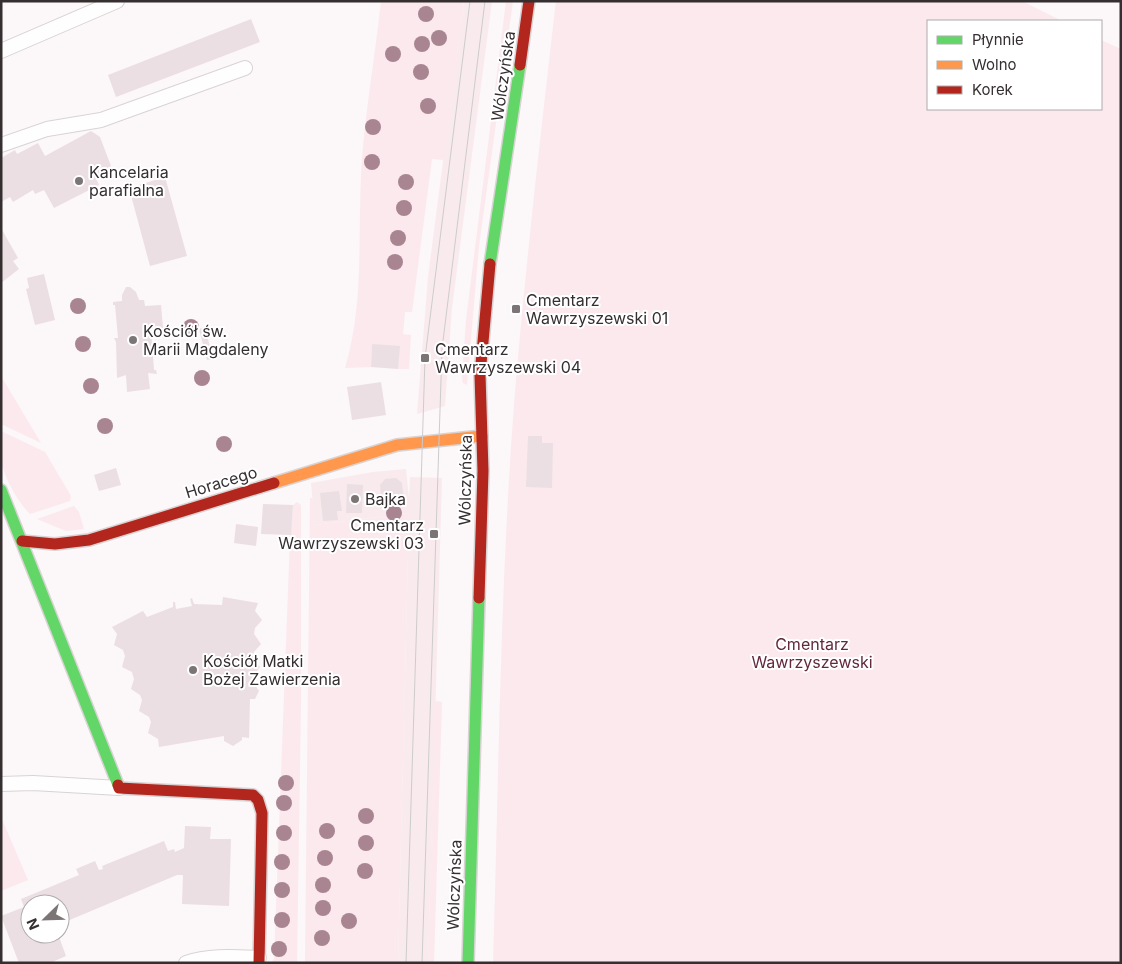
<svg xmlns="http://www.w3.org/2000/svg" width="1122" height="964" font-family="Inter,sans-serif">
<style>
.built{fill:#f9eaed}
.green{fill:#fbe9ee}
.building{fill:#ebdfe3}
.lines{fill:none;stroke-linecap:round;stroke-linejoin:round}
.lane-casing{stroke:#d9d4d4;stroke-width:16}
.fast-casing{stroke:#d9d4d4;stroke-width:14}
.slow-casing{stroke:#d9d4d4;stroke-width:14}
.jam-casing{stroke:#d9d4d4;stroke-width:14}
.lane{stroke:#fffefe;stroke-width:14}
.fast{stroke:#63d668;stroke-width:11}
.slow{stroke:#ff974d;stroke-width:11}
.jam{stroke:#b3261e;stroke-width:11}
.tram{stroke:#cdcccc;stroke-width:1}
.tree{fill:#a88591}
.poi-dot{fill:#7b7576;stroke:#fff;stroke-width:2}
.labels{text-anchor:middle;stroke-width:4;stroke-linejoin:round;paint-order:stroke}
.street-label{font-size:16px;fill:#352f30;stroke:#fff}
.poi-label{font-size:16px;fill:#352f30;stroke:#fff;text-anchor:start}
.park-label{font-size:16px;fill:#63283c;stroke:#fff}
</style>
<rect width="100%" height="100%" fill="#fcf7f8"/>
<path class="built" d="M464,1H492L452,308L445,406L417,414L428,277Z
M406,469L409,498L410,477L442,478L428,963H398L409,513L315,525L311,483L373,472Z"/>
<path class="green" d="M381,1H464L444,160L432,159L412,312H405L403,334L411,335L409,369H398L372,345L371,367L345,368C364,304 358,241 361,175C364,117 375,59 381,1Z
M506,1H513L479,246L467,385L463,383L462,378L466,320Z
M556,1H1022L1062,21H928V109H1101V40L1121,49V963H493C499,773 500,581 515,392C526,261 541,131 556,1Z
M1,376L41,443L1,424Z
M1,431L45,452L71,496L70,501L30,514C17,501 6,480 1,462C0,453 1,441 1,431Z
M310,498H313L315,525L409,513L398,963H305Z
M297,502L301,505V702L297,963H271L274,959L290,538L293,505Z
M74,506L79,512L84,529L66,531L37,519Z
M435,701L442,702L434,963H428Z
M1,817L28,880L1,891Z"/>
<path class="building" d="M251,19L260,42L116,97L108,75Z
M91,131L100,137L111,166L95,176L99,185L54,208L44,190L35,194L33,190L13,202L10,197L1,202V158L15,150L17,154L38,143L45,156Z
M165,177L187,256L150,266L129,188Z
M1,228L18,258L13,261L19,269L1,283Z
M44,274L55,320L35,325L26,289L29,288L27,278Z
M126,287H130L136,292L139,300H144L145,306L161,305L163,328L151,329L154,370H156L157,374L148,373L150,389L127,392L126,375L117,378L116,342L114,338H118L115,305H113V302L122,301V295Z
M205,327L213,359L207,360L199,329Z
M372,344L400,346L398,369L371,367Z
M381,382L386,415L352,420L347,387Z
M528,436H542V443H553L552,488L526,487Z
M116,468L121,485L99,491L94,475Z
M396,478L402,483L404,503L382,505L380,485L385,479Z
M347,484L363,485L362,513H346Z
M339,491L342,511H337L338,520L323,521L320,493Z
M263,504L293,505L291,535L261,534Z
M236,524L258,527L256,546L234,543Z
M223,597L258,603L255,611L262,620L255,628L254,634L261,644L254,652L253,658L260,667L253,676V682L259,691L255,699H250L249,738L242,737V740L233,746L224,741V736L159,747L158,739L148,733L151,722L149,717L139,711L142,700L140,695L131,689L134,679L132,672L122,667L125,656L123,650L114,645L117,634L112,627L143,611L147,617L173,607V602H175L176,609L192,606L190,599L192,598L194,604L222,605Z
M185,826L211,827L210,839H231L229,906L182,904L183,875H177L60,924V904H30V934H58L66,956L50,963H19L1,916L24,907L21,899L79,875L76,869L95,861L99,870L103,869L102,866L164,841L168,851L174,849L175,852L184,848Z"/>
<g class="lines">
<defs>
<path id="lane" d="M1,51L117,1
M1,145L47,129L101,120L245,68
M1,784L33,783L119,788
M186,963C209,955 235,957 259,958"/>
<path id="fast" d="M490,264L520,65
M1,490L118,785
M468,963L479,598"/>
<path id="slow" d="M274,483L397,445L482,436"/>
<path id="jam" d="M520,65L529,1
M22,541L55,544L89,540L274,483
M479,598L483,471L480,375L490,264
M118,785L119,788L253,795L258,800L262,813L259,963"/>
</defs>
<use href="#lane" class="lane-casing"/>
<use href="#fast" class="fast-casing"/>
<use href="#slow" class="slow-casing"/>
<use href="#jam" class="jam-casing"/>
<use href="#lane" class="lane"/>
<use href="#fast" class="fast"/>
<use href="#slow" class="slow"/>
<use href="#jam" class="jam"/>
<path class="tram" d="M406,963L425,358L470,1
M422,963L442,349L485,1"/>
</g>
<g class="tree">
<circle cx="426" cy="14" r="8"/>
<circle cx="439" cy="38" r="8"/>
<circle cx="422" cy="44" r="8"/>
<circle cx="393" cy="54" r="8"/>
<circle cx="421" cy="72" r="8"/>
<circle cx="428" cy="106" r="8"/>
<circle cx="373" cy="127" r="8"/>
<circle cx="372" cy="162" r="8"/>
<circle cx="406" cy="182" r="8"/>
<circle cx="404" cy="208" r="8"/>
<circle cx="398" cy="238" r="8"/>
<circle cx="395" cy="262" r="8"/>
<circle cx="78" cy="306" r="8"/>
<circle cx="191" cy="327" r="8"/>
<circle cx="83" cy="344" r="8"/>
<circle cx="202" cy="378" r="8"/>
<circle cx="91" cy="386" r="8"/>
<circle cx="105" cy="426" r="8"/>
<circle cx="224" cy="444" r="8"/>
<circle cx="394" cy="513" r="8"/>
<circle cx="286" cy="783" r="8"/>
<circle cx="284" cy="803" r="8"/>
<circle cx="366" cy="816" r="8"/>
<circle cx="327" cy="831" r="8"/>
<circle cx="284" cy="833" r="8"/>
<circle cx="366" cy="843" r="8"/>
<circle cx="325" cy="858" r="8"/>
<circle cx="282" cy="862" r="8"/>
<circle cx="365" cy="871" r="8"/>
<circle cx="323" cy="885" r="8"/>
<circle cx="282" cy="890" r="8"/>
<circle cx="323" cy="908" r="8"/>
<circle cx="282" cy="920" r="8"/>
<circle cx="349" cy="921" r="8"/>
<circle cx="322" cy="938" r="8"/>
<circle cx="279" cy="949" r="8"/>
</g>
<g class="poi-dot">
<circle cx="79" cy="181" r="5"/>
<rect x="511" y="304" width="10" height="10" rx="2.5"/>
<circle cx="133" cy="340" r="5"/>
<rect x="420" y="353" width="10" height="10" rx="2.5"/>
<circle cx="355" cy="499" r="5"/>
<rect x="429" y="529" width="10" height="10" rx="2.5"/>
<circle cx="193" cy="670" r="5"/>
</g>
<g class="labels">
<g class="street-label">
<text transform="translate(503 76) rotate(-82)" y="6">Wólczyńska</text>
<text transform="translate(465 480) rotate(-89)" y="6">Wólczyńska</text>
<text transform="translate(221 482) rotate(-17)" y="6">Horacego</text>
<text transform="translate(454 885) rotate(-88)" y="6">Wólczyńska</text>
</g>
<g class="poi-label">
<text x="89" y="178">Kancelaria<tspan x="89" dy="18">parafialna</tspan></text>
<text x="526" y="306">Cmentarz<tspan x="526" dy="18">Wawrzyszewski 01</tspan></text>
<text x="143" y="337">Kościół św.<tspan x="143" dy="18">Marii Magdaleny</tspan></text>
<text x="435" y="355">Cmentarz<tspan x="435" dy="18">Wawrzyszewski 04</tspan></text>
<text x="365" y="505">Bajka</text>
<text x="424" y="531" text-anchor="end">Cmentarz<tspan x="424" dy="18">Wawrzyszewski 03</tspan></text>
<text x="203" y="667">Kościół Matki<tspan x="203" dy="18">Bożej Zawierzenia</tspan></text>
</g>
<g class="park-label">
<text x="812" y="650">Cmentarz<tspan x="812" dy="18">Wawrzyszewski</tspan></text>
</g>
</g>
<rect width="1122" height="964" fill="none" stroke="#352f30" stroke-width="5"/>
<rect x="927" y="20" width="175" height="90" fill="#ffffff" stroke="#aeacac"/>
<rect x="937" y="36" width="25" height="8" fill="#63d668" stroke="#aeacac"/>
<text x="972" y="45" font-size="15" fill="#352f30">Płynnie</text>
<rect x="937" y="61" width="25" height="8" fill="#ff974d" stroke="#aeacac"/>
<text x="972" y="70" font-size="15" fill="#352f30">Wolno</text>
<rect x="937" y="86" width="25" height="8" fill="#b3261e" stroke="#aeacac"/>
<text x="972" y="95" font-size="15" fill="#352f30">Korek</text>
<g transform="translate(45 919) rotate(247)"><circle r="24" fill="#ffffff" stroke="#aeacac"/>
<path d="M0-4L9 19L0 12L-9 19Z" fill="#7b7576"/>
<text y="-8" font-size="14" font-weight="bold" text-anchor="middle" fill="#352f30">N</text>
</g>
</svg>
